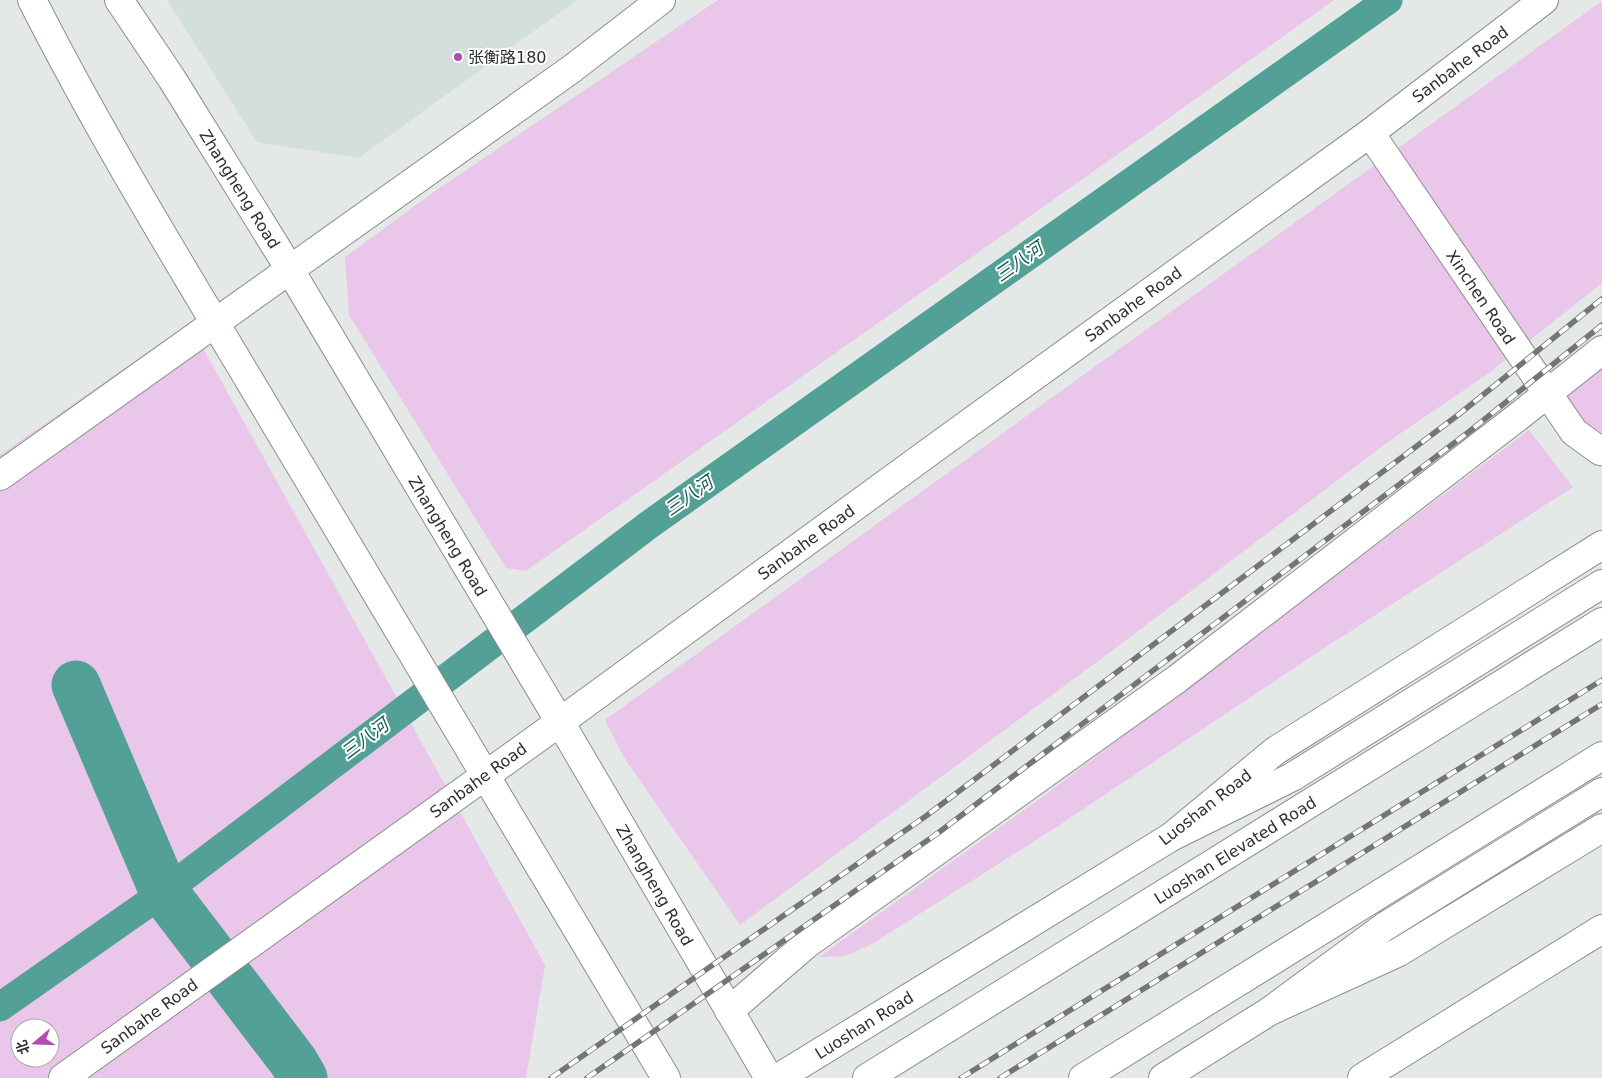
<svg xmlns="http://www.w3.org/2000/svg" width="1602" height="1078" font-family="'DejaVu Sans','Noto Sans SC',sans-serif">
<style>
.built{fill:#d2dfdd}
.green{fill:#eac7ea;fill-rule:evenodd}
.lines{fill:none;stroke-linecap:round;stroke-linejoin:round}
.canal{stroke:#53a196;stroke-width:29}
.river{stroke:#53a196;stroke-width:49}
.minor-casing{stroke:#8b8e8d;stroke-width:30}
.major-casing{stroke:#8b8e8d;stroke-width:30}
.highway-casing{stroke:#8b8e8d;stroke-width:30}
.minor{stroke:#fff;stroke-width:28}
.major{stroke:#fff;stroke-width:28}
.highway{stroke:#fff;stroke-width:28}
.rail-casing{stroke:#747676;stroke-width:5.5}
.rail{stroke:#fff;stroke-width:4;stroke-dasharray:11;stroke-linecap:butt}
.poi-dot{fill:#af4cb3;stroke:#fff;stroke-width:2}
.labels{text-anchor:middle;stroke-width:4;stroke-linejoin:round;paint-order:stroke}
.poi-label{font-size:16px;fill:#2f3030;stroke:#fff;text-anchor:start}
.street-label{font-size:16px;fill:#2f3030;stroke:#fff}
.water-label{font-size:18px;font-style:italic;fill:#175951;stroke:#fff}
</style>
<rect width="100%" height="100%" fill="#e4e8e7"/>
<path class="built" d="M167,0H577L359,158L257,142Z"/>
<path class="green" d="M718,0H1334L1138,140L526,571L506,568L349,315L345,257L438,189Z
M1602,1V283L1489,373L1388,442L1109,653L740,925L625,759L605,720Z
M189,323L545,965L526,1078H0V455ZM20,1028H50V1058H20Z
M1602,365V437L1587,427L1564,396Z
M1529,430L1573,487L1326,647L1052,830L872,944L845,956L819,957L1045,795Z"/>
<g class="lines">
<path class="canal" d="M0,1007L164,892L650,524L1388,0"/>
<path class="river" d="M76,685L164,892L293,1061L303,1078"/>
<defs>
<path id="minor" d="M1370,133L1574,432L1600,451L1602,450
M0,476L573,68L661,0
M729,1011L808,943L1177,679L1519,416L1602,350
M63,1078L560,722L921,458L1370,133L1544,0
M1362,1078L1602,929"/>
<path id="major" d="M32,0C106,146 193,285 276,425C406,643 537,860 666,1078
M119,0L172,79L281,255L560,722L769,1078
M778,1078L1171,837L1275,751L1602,545
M1163,1078L1270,1011L1399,952L1602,828"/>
<path id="highway" d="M1171,837L1292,777L1602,584
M1270,1011L1384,927L1602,792
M867,1078L1602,622
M1083,1078L1602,756"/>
</defs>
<use href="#minor" class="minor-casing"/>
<use href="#major" class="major-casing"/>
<use href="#highway" class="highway-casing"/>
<use href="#minor" class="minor"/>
<use href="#major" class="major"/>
<use href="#highway" class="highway"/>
<defs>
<path id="rail" d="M551,1078L926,816L1458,415L1602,299
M587,1078L938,833L1470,431L1602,325
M961,1078L1602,680
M1000,1078L1602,704"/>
</defs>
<use href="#rail" class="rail-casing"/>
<use href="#rail" class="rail"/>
</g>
<circle class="poi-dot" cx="458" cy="57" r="5"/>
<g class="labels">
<g class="poi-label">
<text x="468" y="63">张衡路180</text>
</g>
<g class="street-label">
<text transform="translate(1460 64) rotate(-37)" y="6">Sanbahe Road</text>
<text transform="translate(240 189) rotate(58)" y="6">Zhangheng Road</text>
<text transform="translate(1481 297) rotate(56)" y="6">Xinchen Road</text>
<text transform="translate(1133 304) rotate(-36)" y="6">Sanbahe Road</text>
<text transform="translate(448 536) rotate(59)" y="6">Zhangheng Road</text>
<text transform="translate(806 542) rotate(-36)" y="6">Sanbahe Road</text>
<text transform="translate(478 780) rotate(-36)" y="6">Sanbahe Road</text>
<text transform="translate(1205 807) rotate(-38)" y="6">Luoshan Road</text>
<text transform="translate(1235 850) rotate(-32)" y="6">Luoshan Elevated Road</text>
<text transform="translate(655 885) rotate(60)" y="6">Zhangheng Road</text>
<text transform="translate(149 1016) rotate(-36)" y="6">Sanbahe Road</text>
<text transform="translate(864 1025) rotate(-32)" y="6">Luoshan Road</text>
</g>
<g class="water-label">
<text transform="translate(1019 262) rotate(-35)" y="6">三八河</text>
<text transform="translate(689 496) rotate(-35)" y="6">三八河</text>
<text transform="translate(365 739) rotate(-37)" y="6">三八河</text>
</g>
</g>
<g transform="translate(35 1043) rotate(251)"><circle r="24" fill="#ffffff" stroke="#acacac"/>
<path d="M0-4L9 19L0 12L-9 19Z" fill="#af4cb3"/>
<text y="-8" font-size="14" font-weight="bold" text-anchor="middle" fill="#2f3030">北</text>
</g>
</svg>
